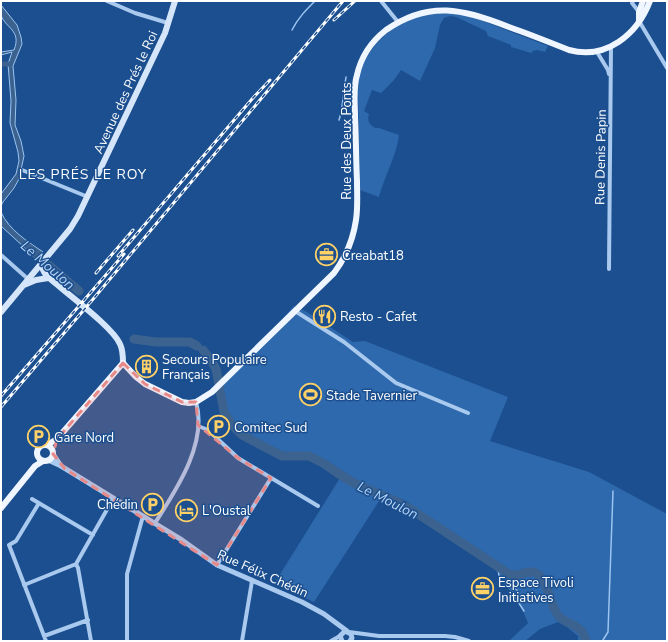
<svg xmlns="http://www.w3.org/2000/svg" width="668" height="642" font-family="'Nunito Sans',sans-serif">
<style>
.green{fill:#2e69ad}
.water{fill:#3c6290;stroke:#9cc4f0}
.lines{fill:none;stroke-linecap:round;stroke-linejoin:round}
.stream{stroke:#9cc4f0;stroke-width:1.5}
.canal{stroke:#3c6290;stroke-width:5}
.river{stroke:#3c6290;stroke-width:9}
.minor{stroke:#a9c9ee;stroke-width:4}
.tertiary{stroke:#a9c9ee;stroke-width:5}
.secondary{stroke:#d6e6fa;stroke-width:6}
.primary{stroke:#f0f6ff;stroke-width:6}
.rail-casing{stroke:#fff;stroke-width:3}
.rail{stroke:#1b4f8f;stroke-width:1.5;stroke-dasharray:4.5;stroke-linecap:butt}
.marked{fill:#e88989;fill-opacity:0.2;stroke:#e88989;stroke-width:3;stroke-dasharray:8 5;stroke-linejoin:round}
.labels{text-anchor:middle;stroke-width:3;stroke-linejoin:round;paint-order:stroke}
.street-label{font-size:13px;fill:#fff;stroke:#1b4f8f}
.poi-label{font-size:13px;fill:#fff;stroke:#1b4f8f;text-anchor:start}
.neighbourhood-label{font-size:14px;letter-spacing:1px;fill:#fff;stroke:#1b4f8f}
.water-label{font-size:14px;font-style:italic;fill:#b5d3f5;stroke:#1b4f8f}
</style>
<rect width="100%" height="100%" fill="#1b4f8f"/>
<path class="green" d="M436,13H454L475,18L548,46L545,52L537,50L533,51L531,53L511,47V45L488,36L486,31L456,17L450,16L444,18L440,25L435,48L420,81L401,70L394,80L381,93L372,90L364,111L369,114C367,121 369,124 375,128H379L399,135C397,155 384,177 379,197L360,190L358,96C358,88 358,80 361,71C368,47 391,25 415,18C421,15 429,15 436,13Z
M294,306L307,312L353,342L365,341L508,397L490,441L589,472L667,514V641H578V636L567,627L558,622L540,629L525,641H509L528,623L519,602L504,584L495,569L477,557L439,524L406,501L360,482L322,458L299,455L282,456L242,435L232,425L224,412L220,388Z
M340,478L353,486L381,498L314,602L274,584Z"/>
<path class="water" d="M1,5L17,25L21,37L22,44L13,66L16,100L15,125L21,141L24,156L19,179L14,188L3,202L1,206V194L16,174L19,161L18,152L10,123L11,101L8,64L12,52L1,55V52L14,50C22,30 5,28 1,15C0,12 1,7 1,5Z
M1,212C9,230 27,241 43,252L37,259L1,226Z"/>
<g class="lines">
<path class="stream" d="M292,30C298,18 306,10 315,1
M339,120L341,113L346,77
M498,566L499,576L518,591L520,595L519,602
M511,586L513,594L524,611
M603,640L608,632L613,491"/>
<path class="canal" d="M1,64H10"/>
<path class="river" d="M30,249L79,291
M134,339L156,342H190L197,346
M203,350L211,360L216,369L224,412L232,425L242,435L282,456H309L323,463L342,476L354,483L395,501L412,510L509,574C520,578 527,569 536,573C547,578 550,603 557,614C563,624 577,623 582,632C584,635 585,638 586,641"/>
<path class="minor" d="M107,1L135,13L168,23
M381,1L398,22
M633,1L632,3L639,12
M639,21L667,68
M597,52L608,70L609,74
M22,170L88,197
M1,255L28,279
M609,269L611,46
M295,311L344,342L396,383L468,413
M198,426L208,430L238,458L318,506
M32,499L93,535
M39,503L16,541L9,545L46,641
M155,523C176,490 208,443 196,402
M217,565L271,478
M24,585L76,564
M349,632L379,636H445L455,637L469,641
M44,636L88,620
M91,641L78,568L76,564L113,499
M127,641V574L143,516
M242,641L252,581
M331,641L340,636"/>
<path class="tertiary" d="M53,454L61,466
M48,460L61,466L182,540L217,565L302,602L324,614L347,631
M342,641L340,636L345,631L351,634L352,638L350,641"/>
<path class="secondary" d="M41,263C44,277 50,278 60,287C75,300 113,328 120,344C123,350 123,356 123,363
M24,285L36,280L48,278
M1,312L70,229L78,216L165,33L175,1"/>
<path class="primary" d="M639,21V12L643,1
M47,445L57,439L123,363L136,377L145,384L182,402L189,403L196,402L212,392L334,273C346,257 353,240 356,220C358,207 357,194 357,181C356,159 356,138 355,117C355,103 353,88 357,75C361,57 372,41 386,30C429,0 464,9 509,27C529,34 549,42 569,50C606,60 637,35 650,1
M37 453a8 8 0 1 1 16 0a8 8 0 1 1-16 0Z
M1,508L35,466L43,461"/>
<defs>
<path id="rail" d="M334,20L355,1
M118,256L252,99L270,80
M96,273L133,230
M1,396L124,254
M1,407L94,298L343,1"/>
</defs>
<use href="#rail" class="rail-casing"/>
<use href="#rail" class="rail"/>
</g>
<path class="marked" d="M123,363L145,384L182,402H196L198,425L238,458L271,478L217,565L65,469L53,454L57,439Z"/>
<defs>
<symbol id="office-ring" viewBox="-11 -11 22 22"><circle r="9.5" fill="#1b4f8f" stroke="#ffd166" stroke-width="1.5"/><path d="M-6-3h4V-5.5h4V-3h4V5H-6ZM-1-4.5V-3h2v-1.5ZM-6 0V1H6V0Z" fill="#ffd166"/></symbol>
<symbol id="restaurant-ring" viewBox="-11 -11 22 22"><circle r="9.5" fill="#1b4f8f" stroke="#ffd166" stroke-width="1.5"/><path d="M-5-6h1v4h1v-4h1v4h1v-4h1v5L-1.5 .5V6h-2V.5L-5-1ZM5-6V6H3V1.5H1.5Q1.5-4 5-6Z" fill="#ffd166"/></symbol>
<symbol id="building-ring" viewBox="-11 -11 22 22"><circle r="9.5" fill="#1b4f8f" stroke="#ffd166" stroke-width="1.5"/><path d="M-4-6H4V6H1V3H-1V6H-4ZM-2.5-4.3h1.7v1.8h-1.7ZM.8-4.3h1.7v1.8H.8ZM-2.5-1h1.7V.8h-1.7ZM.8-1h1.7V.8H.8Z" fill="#ffd166"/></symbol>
<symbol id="stadium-ring" viewBox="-11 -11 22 22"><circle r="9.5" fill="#1b4f8f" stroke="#ffd166" stroke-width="1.5"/><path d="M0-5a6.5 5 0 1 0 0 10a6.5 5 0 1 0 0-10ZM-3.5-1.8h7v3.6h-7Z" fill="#ffd166"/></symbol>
<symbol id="parking-ring" viewBox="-11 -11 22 22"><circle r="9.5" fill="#1b4f8f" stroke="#ffd166" stroke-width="1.5"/><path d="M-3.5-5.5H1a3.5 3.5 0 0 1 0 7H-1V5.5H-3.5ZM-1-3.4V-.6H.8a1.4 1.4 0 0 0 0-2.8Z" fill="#ffd166"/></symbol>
<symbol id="hotel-ring" viewBox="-11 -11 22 22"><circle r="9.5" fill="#1b4f8f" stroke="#ffd166" stroke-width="1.5"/><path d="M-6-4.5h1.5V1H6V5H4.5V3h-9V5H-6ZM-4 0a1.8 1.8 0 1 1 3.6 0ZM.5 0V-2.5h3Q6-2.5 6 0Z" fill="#ffd166"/></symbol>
</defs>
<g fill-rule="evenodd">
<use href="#office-ring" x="314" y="242" width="25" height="25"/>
<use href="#restaurant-ring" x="312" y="304" width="25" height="25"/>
<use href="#building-ring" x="134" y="354" width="25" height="25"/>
<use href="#stadium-ring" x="298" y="382" width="25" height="25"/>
<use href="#parking-ring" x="206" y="414" width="25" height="25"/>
<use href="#parking-ring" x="26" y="424" width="25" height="25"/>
<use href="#parking-ring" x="140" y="492" width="25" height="25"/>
<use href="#hotel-ring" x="174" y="498" width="25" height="25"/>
<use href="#office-ring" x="470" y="576" width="25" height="25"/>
</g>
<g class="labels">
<g class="street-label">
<text transform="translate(125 92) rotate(-65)" y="5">Avenue des Prés le Roi</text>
<text transform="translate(346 141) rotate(-90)" y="5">Rue des Deux Ponts</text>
<text transform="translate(600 157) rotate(-89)" y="5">Rue Denis Papin</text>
<text transform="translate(263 573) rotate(24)" y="5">Rue Félix Chédin</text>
</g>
<g class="poi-label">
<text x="342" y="260">Creabat18</text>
<text x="340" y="321">Resto - Cafet</text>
<text x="162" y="364">Secours Populaire<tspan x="162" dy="15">Français</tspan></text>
<text x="326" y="400">Stade Tavernier</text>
<text x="234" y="432">Comitec Sud</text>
<text x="54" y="442">Gare Nord</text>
<text x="138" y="509" text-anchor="end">Chédin</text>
<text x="202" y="515">L'Oustal</text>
<text x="498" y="587">Espace Tivoli<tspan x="498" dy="15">Initiatives</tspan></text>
</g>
<g class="neighbourhood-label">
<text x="83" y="179">LES PRÉS LE ROY</text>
</g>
<g class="water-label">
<text transform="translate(48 265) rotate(41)" y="5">Le Moulon</text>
<text transform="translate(388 500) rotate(27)" y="5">Le Moulon</text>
</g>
</g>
<rect width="668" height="642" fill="none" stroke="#ffffff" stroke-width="4"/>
</svg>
